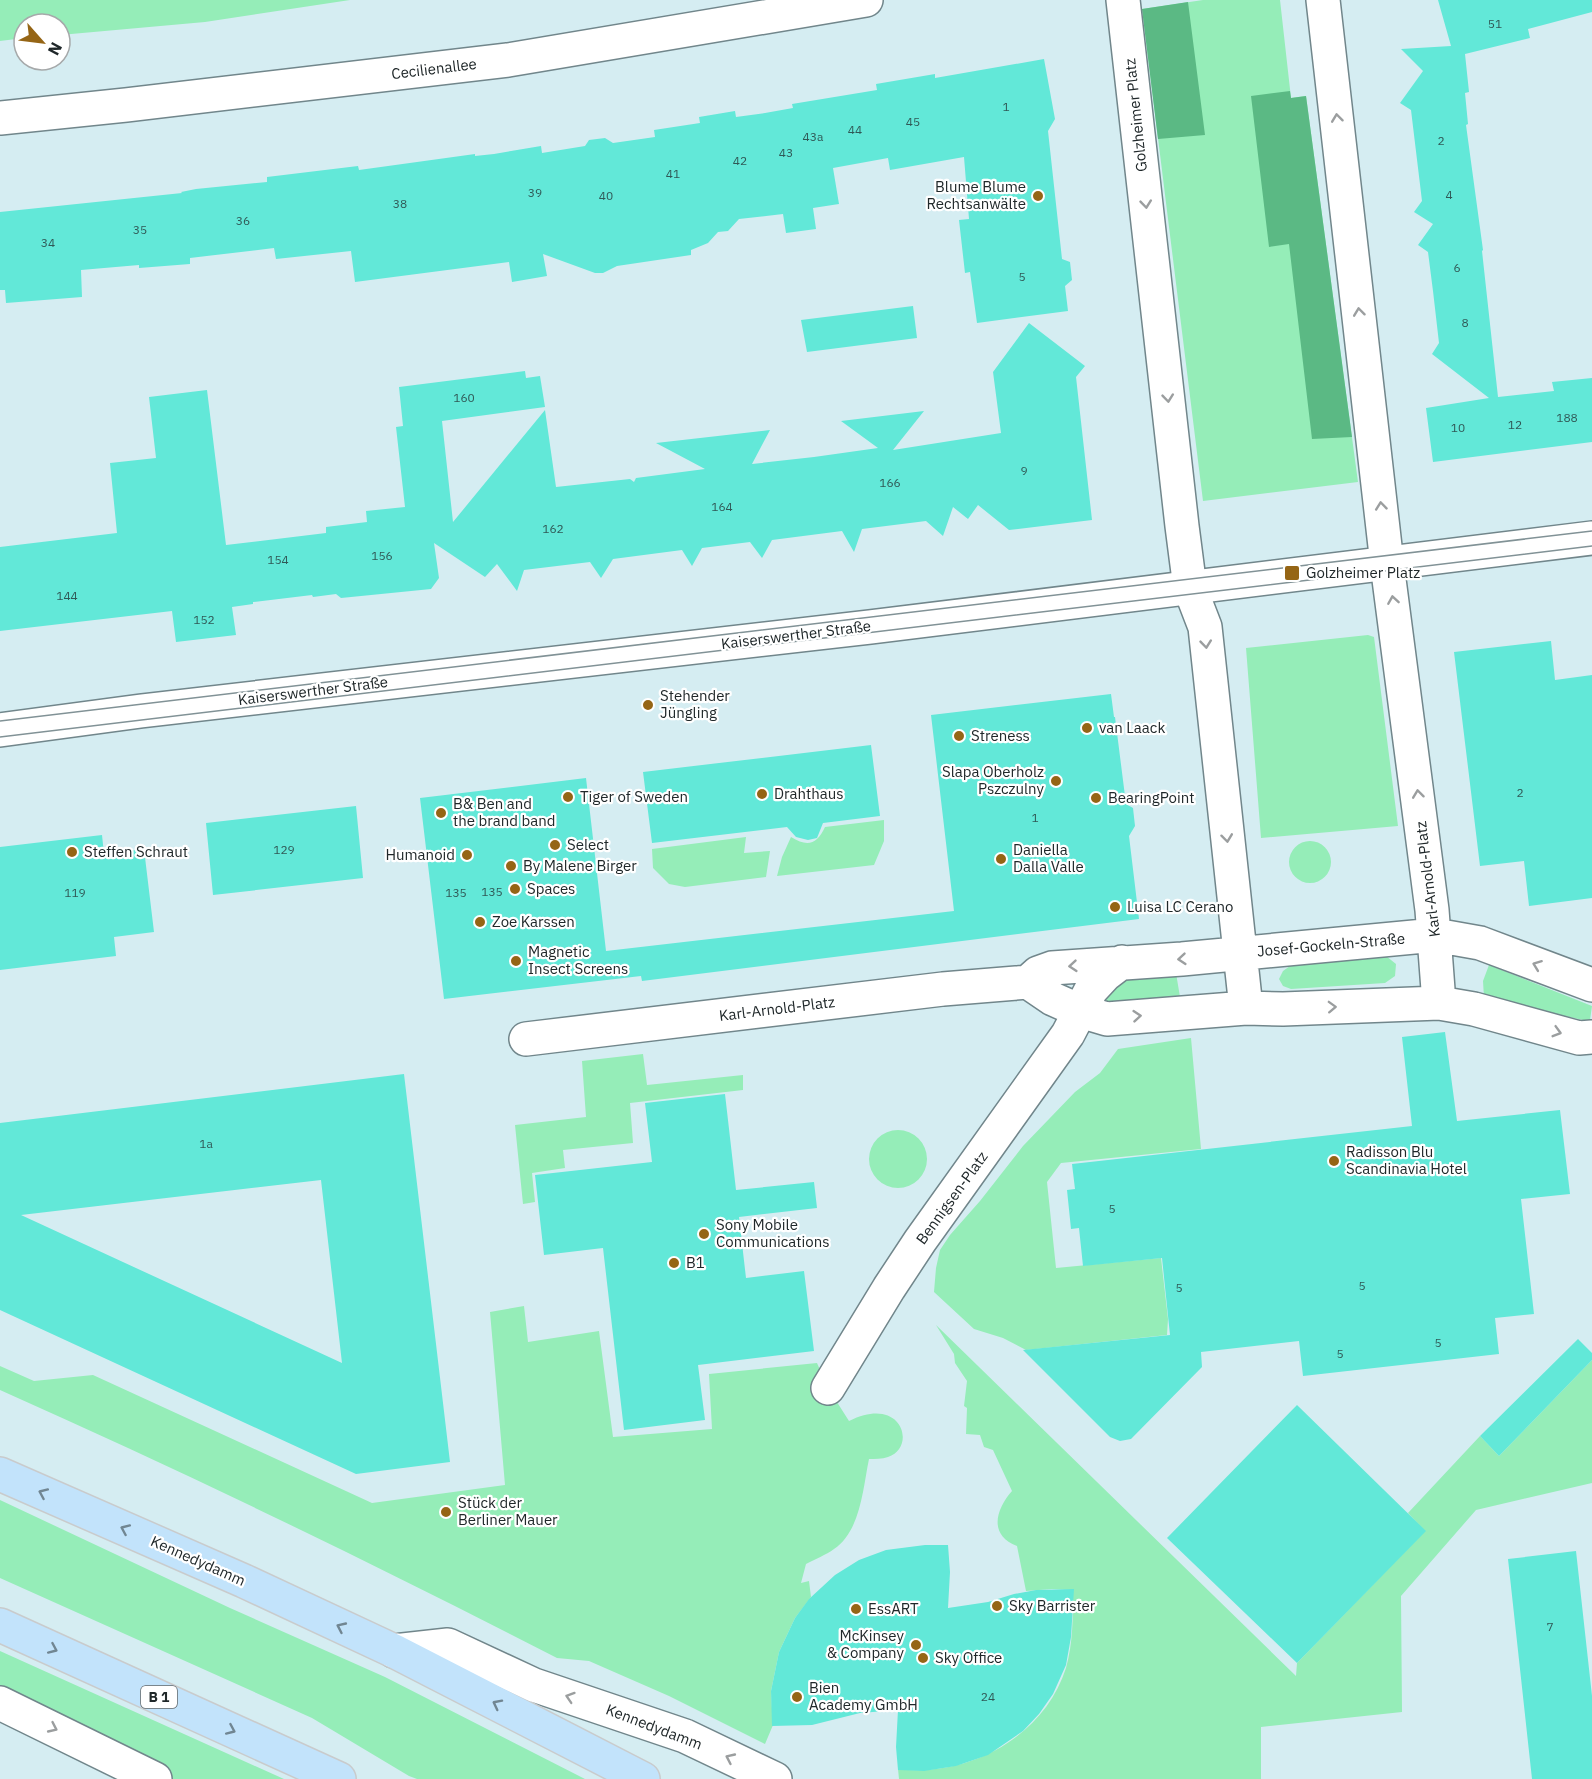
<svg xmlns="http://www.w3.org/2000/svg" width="1592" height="1779" font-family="'IBM Plex Sans',sans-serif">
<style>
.green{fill:#95edb8}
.forest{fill:#5bb984}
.building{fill:#62e8d8;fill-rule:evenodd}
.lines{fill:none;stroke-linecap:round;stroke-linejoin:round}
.minor-casing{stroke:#71868b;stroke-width:36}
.tertiary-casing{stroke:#71868b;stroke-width:36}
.trunk-casing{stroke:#c9cbcc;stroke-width:36}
.minor{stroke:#fff;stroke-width:33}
.tertiary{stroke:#fff;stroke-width:33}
.trunk{stroke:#c2e3fb;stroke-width:33}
.tram{stroke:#819296;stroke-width:1.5}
.oneway{stroke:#9b9e9f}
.oneway2{stroke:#718692}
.poi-dot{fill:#956515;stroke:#fff;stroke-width:2}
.labels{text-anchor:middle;stroke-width:4.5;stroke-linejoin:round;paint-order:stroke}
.number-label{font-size:12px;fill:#305856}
.shield{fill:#fff;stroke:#63686a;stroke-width:1.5}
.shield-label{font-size:14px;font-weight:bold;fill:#20282a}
.street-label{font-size:15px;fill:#20282a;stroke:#fff}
.poi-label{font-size:15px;fill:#20282a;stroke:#fff;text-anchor:start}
</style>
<rect width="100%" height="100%" fill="#d5edf2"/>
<path class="green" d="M0,0H350L205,22L60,35V24H24V38L0,41Z
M1203,0H1280L1291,98L1306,96L1358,482L1203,501L1142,9Z
M1368,635L1374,637L1398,826L1261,838L1246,648Z
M884,820V841L874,865L777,876L782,857L791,837C807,847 817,845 825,827Z
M746,837L744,853L770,851L766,877L685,887L669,884L653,868L652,849Z
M1289 862a21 21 0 1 1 42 0a21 21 0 1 1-42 0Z
M1386,956L1396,964L1395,976L1385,983L1291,989L1283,986L1279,979L1283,971L1290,966Z
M1489,965L1592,1006L1590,1020H1583L1484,998L1483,981Z
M1110,973H1176L1180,997L1171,1005L1103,1002Z
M1191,1038L1201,1149L1061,1163L1047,1182L1056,1268L1161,1258L1168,1319L1167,1335L1026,1350L1003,1338L974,1329L934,1292L936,1268L940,1250L950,1235L980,1201L1023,1146L1075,1092L1100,1073L1118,1049Z
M643,1054L647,1085L743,1075V1090L630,1103L633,1143L563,1150L565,1168L532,1173L535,1202L523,1204L515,1125L586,1117L582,1061Z
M869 1159a29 29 0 1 1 58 0a29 29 0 1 1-58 0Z
M524,1306L528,1342L599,1331L613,1437L712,1429L709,1374L817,1363L828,1388L849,1421C903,1394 917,1448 888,1457C882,1459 875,1459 869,1459C863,1487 861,1531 834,1549C826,1555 815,1559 806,1564L801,1583L809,1581L811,1597L795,1618L779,1652L771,1691L773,1725L765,1744L669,1696L589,1661L557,1658C374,1564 189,1474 0,1390V1366L34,1381L93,1375L372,1503L505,1485L490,1312Z
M936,1325L1296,1676L1297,1663L1425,1531L1408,1513L1480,1436L1499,1456L1592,1360V1483L1476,1510L1401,1596L1402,1712L1261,1727V1779H899L898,1769C968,1778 1044,1737 1066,1668C1073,1644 1073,1616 1073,1590L1052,1589L1026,1591L1017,1546C988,1535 996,1509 1012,1491L993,1450L984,1447L980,1435L966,1434L967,1408L964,1406L967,1381L955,1363L954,1354Z
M0,1500L230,1608L385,1677L585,1779H417L409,1776L312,1718L0,1578Z
M0,1651L284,1779H172L0,1695Z"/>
<path class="forest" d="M1188,2L1205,135L1158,139L1142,9Z
M1290,91L1291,98L1306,96L1352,437L1312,439L1289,244L1269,247L1251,96Z"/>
<path class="building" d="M1438,0H1592V12L1528,29L1530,38L1465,54L1469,92L1465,93L1468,124L1466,125L1483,250L1482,251L1498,397L1554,391L1552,382L1592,378V442L1433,462L1426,408L1489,398L1432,354L1439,343L1433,291L1428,252L1418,245L1433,224L1414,212L1422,201L1411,110L1400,103L1423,71L1401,49L1451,46Z
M1044,59L1055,119L1048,131L1062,259L1070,262L1072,280L1065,286L1068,311L977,323L970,272L965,273L959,220L969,219L964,157L890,170L888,158L833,168L839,204L813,208L816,229L786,233L783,214L739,219L728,231L718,232L708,243L691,250V255L617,266L603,273H595L543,254L547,276L512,282L509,262L355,282L351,251L276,259L274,248L190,258V264L139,268V265L81,270L82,297L6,303L5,290H0V212L182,193L181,192L196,189L267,182V177L358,166L359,170L475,154V156L494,154L541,146L542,153L585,146L589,140L605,138L613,143L655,137L654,130L700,123L699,117L735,111L736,117L765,113L793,108L792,104L877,90L876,84L935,74V78Z
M913,306L917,338L807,352L801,320Z
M1029,323L1085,366L1076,377L1092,520L1009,530L978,505L968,519L953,507L943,536L926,521L862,529L854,552L842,531L772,540L762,558L750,542L702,548L692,566L682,550L613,559L601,578L590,562L524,570L517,591L497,564L485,577L434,543L439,578L431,589L341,598L336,594L313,597L312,595L253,602V604L232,607L236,635L176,642L172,611L0,631V547L117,533L110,463L156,458L149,397L207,390L226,545L326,533V527L367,522L366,511L405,507L396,427L403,426L399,387L525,371L526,378L540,376L545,407L442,421L453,522L545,410L556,487L630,479L634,482L636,478L705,469L656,443L770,430L752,464L814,457L878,448L841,421L924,411L893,450L1001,433L993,372Z
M1551,641L1555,680L1592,675V898L1529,906L1524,861L1480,866L1454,652Z
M1111,694L1114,717H1115L1126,804L1133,808L1135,826L1129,836L1139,919L642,981L641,976L444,999L420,798L586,778L606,951L954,911L931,715Z
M871,745L880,816L823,823L817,838L808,840L796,837L787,827L652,843L643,772Z
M356,806L363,878L213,895L206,823Z
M102,835L104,854L144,849L154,932L114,937L116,956L0,970V847Z
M1445,1032L1457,1121L1560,1110L1570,1194L1521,1199L1534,1314L1495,1318L1499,1354L1303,1376L1299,1341L1201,1352L1202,1367L1131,1439L1120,1441L1110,1437L1023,1350L1170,1335L1162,1258L1083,1266L1079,1228L1071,1229L1067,1190L1075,1189L1072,1164L1412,1126L1402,1037Z
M404,1074L450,1462L356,1474L0,1310V1123ZM321,1180L342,1363L21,1215Z
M725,1094L736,1190L814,1182L817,1208L739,1217L746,1278L804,1271L814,1351L698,1365L705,1420L624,1430L603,1248L544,1255L535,1175L652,1162L645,1103Z
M1578,1339L1592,1353V1360L1499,1456L1480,1436Z
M1297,1405L1426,1531L1297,1663L1167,1538Z
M925,1545H948L950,1572L948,1608L988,1602L1014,1594L1036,1590L1074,1589L1071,1637L1066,1665L1053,1694L1039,1714L1023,1731L988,1755L956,1766L924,1771L898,1770L896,1747L898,1710L860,1713L812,1725L772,1726L771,1691L779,1652L795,1618L809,1599L835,1575L859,1560L886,1550Z
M1576,1551L1592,1696V1779H1532L1508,1559Z"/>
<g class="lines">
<defs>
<path id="minor" d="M1123,0L1182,526L1190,588L1205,627L1246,1008
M1323,0L1387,564L1432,910L1439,1003
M1028,982L1053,999L1080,1011L1107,1019L1246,1008L1283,1009L1439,1003L1474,1009L1579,1038L1592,1037
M526,1039L943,989L1028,982L1038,973L1052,968L1182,959L1435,935L1480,943L1592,985
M828,1388L889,1288L920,1241L1068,1034L1091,990L1105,975L1122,962
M394,1651L448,1645L534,1685L685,1736L775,1779
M0,1703L155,1779"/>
<path id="tertiary" d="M0,118L126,105L508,60L866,0
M0,730L141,711L870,627L1592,538"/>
<path id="trunk" d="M0,1474L244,1581L394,1651L643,1779
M0,1625L339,1779"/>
</defs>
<use href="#minor" class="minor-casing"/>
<use href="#tertiary" class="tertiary-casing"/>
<use href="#trunk" class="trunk-casing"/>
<use href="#minor" class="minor"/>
<use href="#tertiary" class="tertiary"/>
<use href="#trunk" class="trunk"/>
<path class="tram" d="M0,721L1592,531
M0,737L1592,546"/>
</g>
<defs><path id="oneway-chevron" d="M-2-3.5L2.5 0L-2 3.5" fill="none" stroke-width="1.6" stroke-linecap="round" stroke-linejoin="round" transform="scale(1.5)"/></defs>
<g class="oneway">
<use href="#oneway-chevron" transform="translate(1337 118) rotate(-97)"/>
<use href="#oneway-chevron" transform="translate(1146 204) rotate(84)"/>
<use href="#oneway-chevron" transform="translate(1359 312) rotate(-97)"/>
<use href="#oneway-chevron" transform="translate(1168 398) rotate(84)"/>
<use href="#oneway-chevron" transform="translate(1381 506) rotate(-96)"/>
<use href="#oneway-chevron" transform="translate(1393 600) rotate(-99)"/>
<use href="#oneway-chevron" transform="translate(1206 644) rotate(84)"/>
<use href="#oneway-chevron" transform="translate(1418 794) rotate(-97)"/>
<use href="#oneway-chevron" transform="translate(1227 838) rotate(83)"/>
<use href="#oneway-chevron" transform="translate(1182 959) rotate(175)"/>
<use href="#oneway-chevron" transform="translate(1537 965) rotate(-159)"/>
<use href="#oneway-chevron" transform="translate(1073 966) rotate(175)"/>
<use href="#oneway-chevron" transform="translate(1332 1007) rotate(-2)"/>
<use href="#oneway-chevron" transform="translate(1137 1016) rotate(-5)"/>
<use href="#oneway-chevron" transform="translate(1557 1032) rotate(16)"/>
<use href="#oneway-chevron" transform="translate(570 1697) rotate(-162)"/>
<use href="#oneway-chevron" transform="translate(53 1728) rotate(25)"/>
<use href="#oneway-chevron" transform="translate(730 1758) rotate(-155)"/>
</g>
<g class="oneway2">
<use href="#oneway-chevron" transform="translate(43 1493) rotate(-156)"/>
<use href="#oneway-chevron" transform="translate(125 1529) rotate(-156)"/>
<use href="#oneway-chevron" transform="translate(341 1627) rotate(-155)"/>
<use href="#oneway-chevron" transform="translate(53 1649) rotate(24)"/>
<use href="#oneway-chevron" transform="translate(497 1704) rotate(-153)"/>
<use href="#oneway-chevron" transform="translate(231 1730) rotate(24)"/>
</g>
<g class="poi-dot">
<circle cx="1038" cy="196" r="6"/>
<rect x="1284" y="565" width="16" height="16" rx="3"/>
<circle cx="648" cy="705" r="6"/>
<circle cx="1087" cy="728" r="6"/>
<circle cx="959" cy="736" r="6"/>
<circle cx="1056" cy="781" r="6"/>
<circle cx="762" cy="794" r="6"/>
<circle cx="568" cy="797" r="6"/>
<circle cx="1096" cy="798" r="6"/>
<circle cx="441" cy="813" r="6"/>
<circle cx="555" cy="845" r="6"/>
<circle cx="72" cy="852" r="6"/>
<circle cx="467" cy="855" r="6"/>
<circle cx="1001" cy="859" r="6"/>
<circle cx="511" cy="866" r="6"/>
<circle cx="515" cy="889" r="6"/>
<circle cx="1115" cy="907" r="6"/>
<circle cx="480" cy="922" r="6"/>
<circle cx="516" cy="961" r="6"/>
<circle cx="1334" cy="1161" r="6"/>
<circle cx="704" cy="1234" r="6"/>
<circle cx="674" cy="1263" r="6"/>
<circle cx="446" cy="1512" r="6"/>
<circle cx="997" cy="1606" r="6"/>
<circle cx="856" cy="1609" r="6"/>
<circle cx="916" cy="1645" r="6"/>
<circle cx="923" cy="1658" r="6"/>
<circle cx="797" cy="1697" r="6"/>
</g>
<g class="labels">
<g class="number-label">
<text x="1495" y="28">51</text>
<text x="1006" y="111">1</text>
<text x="913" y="126">45</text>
<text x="855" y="134">44</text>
<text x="813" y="141">43a</text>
<text x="1441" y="145">2</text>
<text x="786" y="157">43</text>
<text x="740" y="165">42</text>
<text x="673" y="178">41</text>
<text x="535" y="197">39</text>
<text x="1449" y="199">4</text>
<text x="606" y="200">40</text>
<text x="400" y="208">38</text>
<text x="243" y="225">36</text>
<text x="140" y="234">35</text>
<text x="48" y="247">34</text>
<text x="1457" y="272">6</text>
<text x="1022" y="281">5</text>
<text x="1465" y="327">8</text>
<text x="464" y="402">160</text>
<text x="1567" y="422">188</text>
<text x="1515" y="429">12</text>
<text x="1458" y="432">10</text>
<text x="1024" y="475">9</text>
<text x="890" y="487">166</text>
<text x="722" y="511">164</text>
<text x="553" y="533">162</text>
<text x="382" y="560">156</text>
<text x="278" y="564">154</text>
<text x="67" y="600">144</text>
<text x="204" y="624">152</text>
<text x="1520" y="797">2</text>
<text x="1035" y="822">1</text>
<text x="284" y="854">129</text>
<text x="492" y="896">135</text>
<text x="75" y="897">119</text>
<text x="456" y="897">135</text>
<text x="206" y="1148">1a</text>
<text x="1112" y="1213">5</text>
<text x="1362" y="1290">5</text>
<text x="1179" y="1292">5</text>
<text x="1438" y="1347">5</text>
<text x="1340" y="1358">5</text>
<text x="1550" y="1631">7</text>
<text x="988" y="1701">24</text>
</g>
<rect class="shield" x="141" y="1686" width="36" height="22" rx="4.5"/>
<g class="shield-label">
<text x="159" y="1702">B 1</text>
</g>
<g class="street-label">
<text transform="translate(434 69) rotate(-7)" y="5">Cecilienallee</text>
<text transform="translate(1136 115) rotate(-96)" y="5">Golzheimer Platz</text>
<text transform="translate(796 635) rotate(-7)" y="5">Kaiserswerther Straße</text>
<text transform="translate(313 691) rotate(-7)" y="5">Kaiserswerther Straße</text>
<text transform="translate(1428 879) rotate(-97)" y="5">Karl-Arnold-Platz</text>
<text transform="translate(1331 945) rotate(-5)" y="5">Josef-Gockeln-Straße</text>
<text transform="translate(777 1009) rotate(-7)" y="5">Karl-Arnold-Platz</text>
<text transform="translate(952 1198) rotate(-54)" y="5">Bennigsen-Platz</text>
<text transform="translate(198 1561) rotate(24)" y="5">Kennedydamm</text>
<text transform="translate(654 1727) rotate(21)" y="5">Kennedydamm</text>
</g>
<g class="poi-label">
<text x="1026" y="192" text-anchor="end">Blume Blume<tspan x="1026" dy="17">Rechtsanwälte</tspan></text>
<text x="1306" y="578">Golzheimer Platz</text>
<text x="660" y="701">Stehender<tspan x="660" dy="17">Jüngling</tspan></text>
<text x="1099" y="733">van Laack</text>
<text x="971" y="741">Streness</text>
<text x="1044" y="777" text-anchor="end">Slapa Oberholz<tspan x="1044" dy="17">Pszczulny</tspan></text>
<text x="774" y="799">Drahthaus</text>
<text x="580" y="802">Tiger of Sweden</text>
<text x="1108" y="803">BearingPoint</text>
<text x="453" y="809">B&amp; Ben and<tspan x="453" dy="17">the brand band</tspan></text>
<text x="567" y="850">Select</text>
<text x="1013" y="855">Daniella<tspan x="1013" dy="17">Dalla Valle</tspan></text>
<text x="84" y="857">Steffen Schraut</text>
<text x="455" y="860" text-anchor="end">Humanoid</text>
<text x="523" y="871">By Malene Birger</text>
<text x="527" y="894">Spaces</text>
<text x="1127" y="912">Luisa LC Cerano</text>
<text x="492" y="927">Zoe Karssen</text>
<text x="528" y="957">Magnetic<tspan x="528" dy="17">Insect Screens</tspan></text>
<text x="1346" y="1157">Radisson Blu<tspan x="1346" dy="17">Scandinavia Hotel</tspan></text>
<text x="716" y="1230">Sony Mobile<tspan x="716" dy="17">Communications</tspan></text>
<text x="686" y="1268">B1</text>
<text x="458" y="1508">Stück der<tspan x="458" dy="17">Berliner Mauer</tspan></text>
<text x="1009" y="1611">Sky Barrister</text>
<text x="868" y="1614">EssART</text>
<text x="904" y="1641" text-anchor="end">McKinsey<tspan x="904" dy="17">&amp; Company</tspan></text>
<text x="935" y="1663">Sky Office</text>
<text x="809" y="1693">Bien<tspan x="809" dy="17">Academy GmbH</tspan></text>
</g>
</g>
<g transform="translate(42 42) rotate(118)"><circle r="28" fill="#ffffff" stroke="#a6a9aa" stroke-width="1.5"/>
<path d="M0-4.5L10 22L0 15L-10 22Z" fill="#956515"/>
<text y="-9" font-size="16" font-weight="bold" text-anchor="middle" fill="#20282a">N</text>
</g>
</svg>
